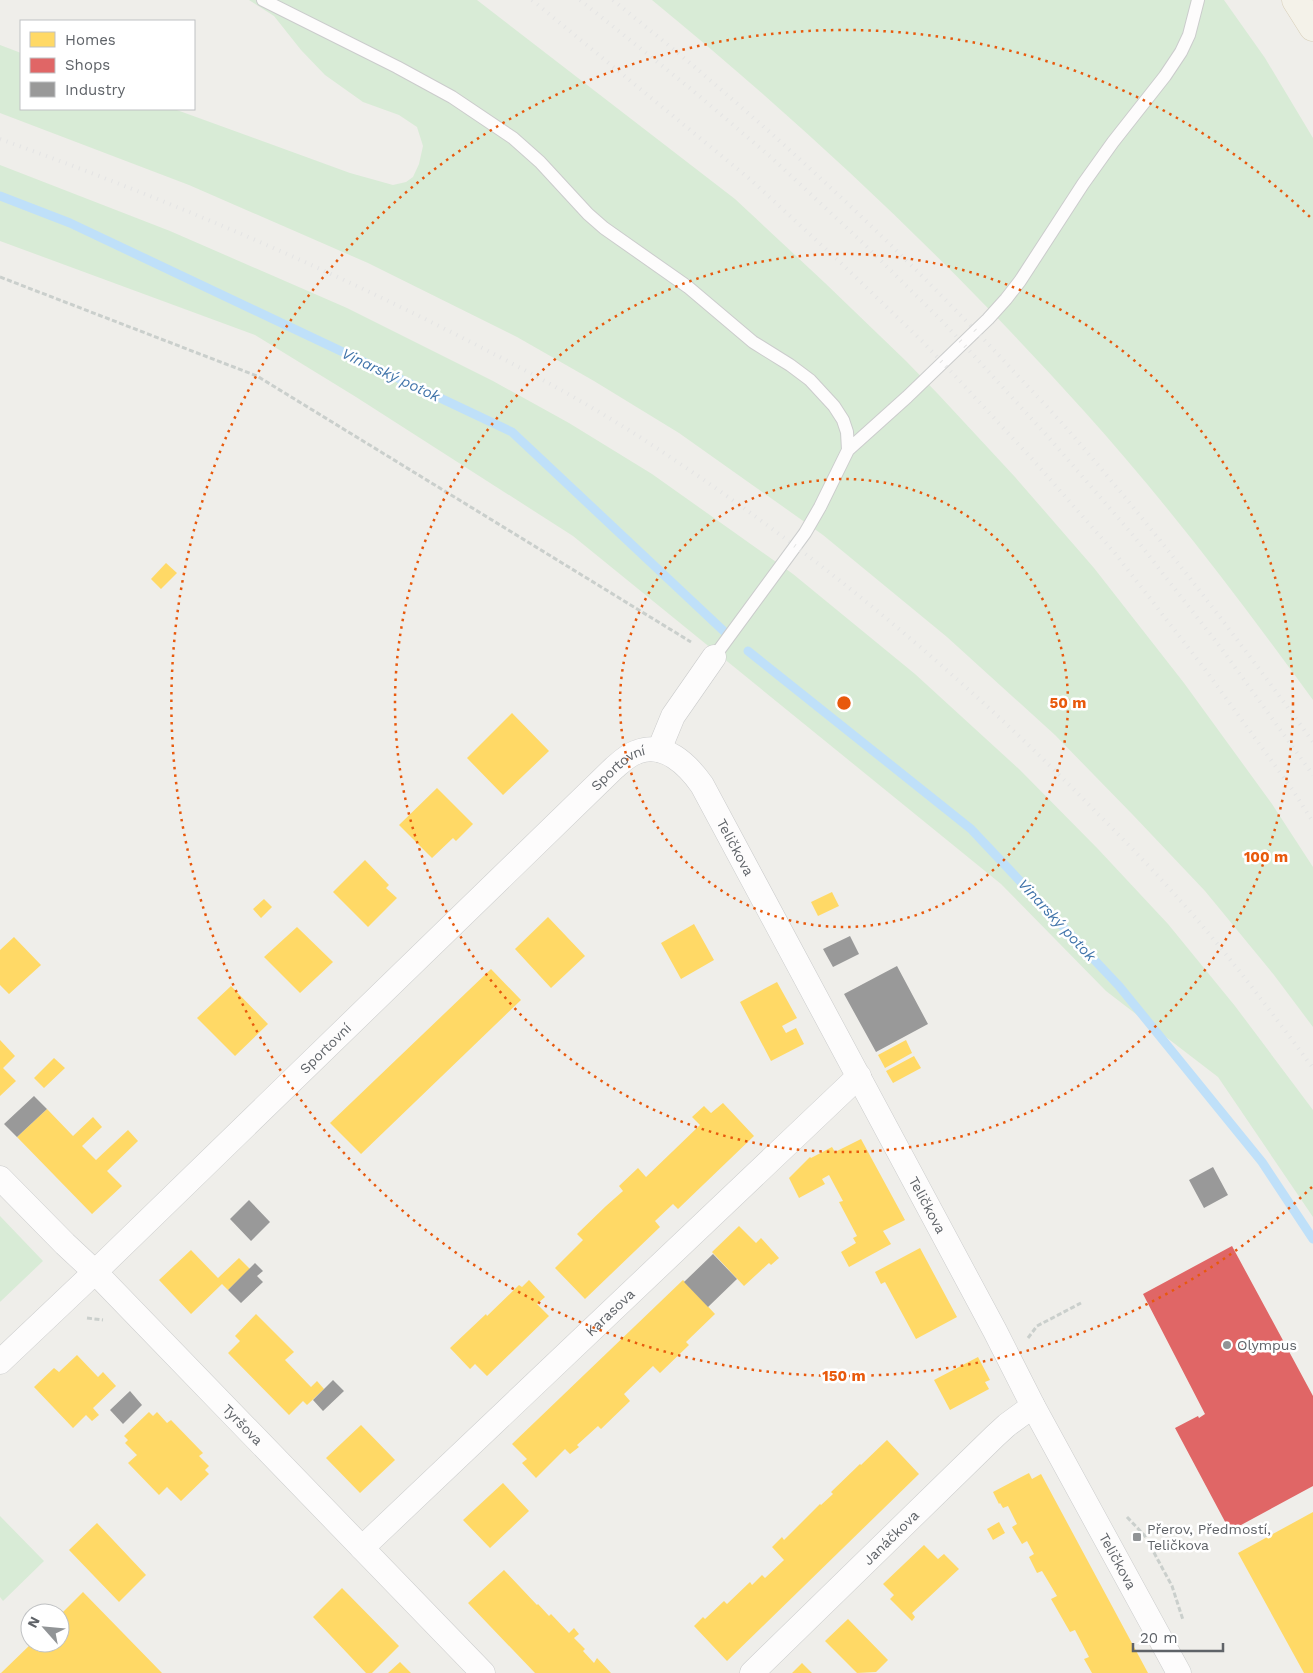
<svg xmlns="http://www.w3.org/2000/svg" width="1313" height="1673" font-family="'Work Sans',sans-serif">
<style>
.green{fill:#d8ebd6}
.homes{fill:#ffd966}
.shops{fill:#e06666}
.industry{fill:#999}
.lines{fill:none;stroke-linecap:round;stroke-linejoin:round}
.stream{stroke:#bfe0f9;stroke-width:9}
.lane-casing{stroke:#cbcccc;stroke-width:14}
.street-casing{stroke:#cbcccc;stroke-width:25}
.primary-casing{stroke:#d7ceb8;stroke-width:29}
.path{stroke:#cacfcc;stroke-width:3;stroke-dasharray:5 2.5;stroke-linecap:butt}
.lane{stroke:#fdfcfc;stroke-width:12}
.street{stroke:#fdfcfc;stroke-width:24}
.primary{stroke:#f4f2e9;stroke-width:28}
.rail{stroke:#e4e4e4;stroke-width:4;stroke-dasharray:1 6;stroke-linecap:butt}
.ring{fill:none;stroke:#e8590c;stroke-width:2.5;stroke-dasharray:2.5 5}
.poi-dot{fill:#919496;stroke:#fff;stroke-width:2}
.labels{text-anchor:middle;stroke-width:5;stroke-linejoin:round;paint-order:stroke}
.street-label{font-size:14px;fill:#5f6368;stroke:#fff}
.poi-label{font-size:14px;fill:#5f6368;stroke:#fff;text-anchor:start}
.water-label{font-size:15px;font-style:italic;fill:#4174aa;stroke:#fff}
.centre{fill:#e8590c;stroke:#fff;stroke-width:2.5}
.ring-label{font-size:15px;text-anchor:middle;font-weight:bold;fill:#e8590c;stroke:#fff;stroke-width:5;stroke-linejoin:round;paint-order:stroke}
</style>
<rect width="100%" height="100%" fill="#efeeea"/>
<path class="green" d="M249,0H477L735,199L825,283L906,361L938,394L1015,477L1094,568L1184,683L1272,804L1313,867V1027L1274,975L1205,891L1133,815L1055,735L947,637L823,535L679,433L594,381L517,337L368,263L189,185L0,113V45L21,53V109H174L350,173L393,185L406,182L413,177L419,164L423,146L417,127L399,115L363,102L325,75L301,50L274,16Z
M652,0H1224L1265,58L1313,138V700C1241,601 1166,502 1084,411C951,263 806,126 652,0Z
M0,165L170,231L347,308L493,381L569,423L652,474L793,574L915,674L1020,770L1098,849L1168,924L1235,1006L1313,1110V1217L1218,1077L1106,991L1001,884L573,536L356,397L255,335L0,241Z
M0,1216L43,1261L0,1302Z
M0,1516L44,1561L3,1601L0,1597Z"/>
<path class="homes" d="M166,563L177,573L161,589L151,579Z
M512,713L549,751L503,795L467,758Z
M437,788L473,824L456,841L453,838L432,858L399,825Z
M365,860L389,885L386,888L397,898L368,927L333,892Z
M832,892L839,906L818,916L811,902Z
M264,899L272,907L261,918L253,909Z
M548,917L585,956L551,988L515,949Z
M694,924L714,960L681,979L661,943Z
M297,927L333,962L300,993L264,957Z
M14,937L41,965L9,994L0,985V950Z
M491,969L521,1000L361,1154L330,1123Z
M777,982L797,1018L782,1026L786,1033L796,1028L804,1044L771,1061L740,1002Z
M231,986L268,1024L235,1056L197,1018Z
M0,1040L15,1056L3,1068L16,1081L0,1096Z
M906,1040L912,1053L885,1068L878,1055Z
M914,1056L921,1068L893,1083L886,1071Z
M54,1058L65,1068L44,1088L34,1078Z
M723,1103L754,1136L678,1209L673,1204L655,1221L660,1227L585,1299L555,1268L583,1240L577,1234L606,1206L623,1191L619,1186L638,1168L646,1177L700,1125L692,1117L704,1106L711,1113Z
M47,1109L73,1136L93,1117L102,1127L82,1146L96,1160L128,1130L138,1141L107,1171L122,1186L92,1214L17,1137Z
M861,1139L905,1220L883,1231L891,1244L849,1267L841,1252L856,1243L853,1238L857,1236L839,1202L843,1201L829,1175L822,1179L825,1184L799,1198L789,1178L810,1157L811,1158L832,1147L835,1152Z
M739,1226L756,1243L761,1238L779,1258L771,1265L769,1263L744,1286L712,1252Z
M920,1248L957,1317L916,1339L885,1282L881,1284L875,1272Z
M191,1250L218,1278L239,1258L250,1269L228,1290L222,1284L191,1314L159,1280Z
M529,1280L545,1297L537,1304L549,1316L487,1376L475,1364L470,1369L450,1348L486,1314L487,1316L519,1285L522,1287Z
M683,1280L715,1314L686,1342L689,1345L660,1373L653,1366L624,1394L630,1401L601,1429L598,1426L577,1445L579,1447L570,1454L565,1449L536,1478L522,1463L527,1459L512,1444Z
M256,1314L294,1352L285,1360L311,1387L317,1381L324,1389L307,1405L303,1401L289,1415L228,1353L240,1341L235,1336Z
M77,1355L98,1377L103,1372L116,1386L93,1408L99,1415L92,1421L86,1415L73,1428L34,1387L54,1368L59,1372Z
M978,1357L990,1380L985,1382L989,1389L950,1410L934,1380Z
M149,1412L153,1416L157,1412L167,1423L171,1420L203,1453L199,1456L209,1466L205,1470L209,1474L181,1501L167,1487L159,1495L128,1463L137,1455L125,1443L128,1440L124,1436Z
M361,1425L395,1460L360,1493L326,1458Z
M887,1440L919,1474L727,1661L694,1626L703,1617L705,1619L724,1601L727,1604L750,1582L752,1585L762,1575L765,1578L784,1560L772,1547L782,1537L784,1540L820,1504L821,1505L833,1494L831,1492L860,1464L861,1465Z
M1029,1473L1032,1479L1041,1474L1148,1673H1092L1084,1659L1089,1657L1075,1630L1070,1632L1051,1599L1057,1596L1042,1571L1037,1573L1029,1557L1034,1554L1027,1541L1022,1544L1012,1527L1017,1524L1008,1506L1003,1508L1000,1503L999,1504L993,1492Z
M503,1483L529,1511L490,1548L463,1520Z
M1313,1512V1673H1304L1238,1553Z
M999,1522L1005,1533L993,1540L987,1529Z
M97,1523L146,1575L119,1602L69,1550Z
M924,1545L938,1559L944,1554L959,1569L912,1613L915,1617L912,1621L890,1599L894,1595L883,1584Z
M504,1570L537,1605L538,1604L549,1616L551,1614L569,1633L574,1628L579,1634L574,1638L585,1649L583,1651L594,1663L597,1658L611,1673H535L468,1603Z
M342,1588L399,1646L372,1673H366L313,1617Z
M83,1592L162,1673H1L32,1643H60V1615Z
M848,1619L888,1660L876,1672L857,1673L825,1641Z
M400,1662L411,1673H388Z
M802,1663L812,1673H792Z"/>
<path class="shops" d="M1232,1246L1313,1396V1486L1230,1531L1175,1428L1198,1416L1199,1418L1205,1414L1143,1294Z"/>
<path class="industry" d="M850,936L859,954L833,967L823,949Z
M897,966L928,1024L876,1052L844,994Z
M34,1096L47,1109L17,1137L4,1124Z
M1213,1167L1228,1195L1204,1208L1189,1180Z
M249,1200L270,1222L251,1241L230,1219Z
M713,1254L737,1279L708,1307L684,1282Z
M255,1263L263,1271L257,1276L263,1282L241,1303L228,1290Z
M333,1380L344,1391L323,1411L313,1400Z
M130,1391L142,1405L123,1424L110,1410Z"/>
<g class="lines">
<path class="stream" d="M0,196L70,223L512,432L729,636
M748,651L971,829L1119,986L1262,1162L1313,1239"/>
<defs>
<path id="lane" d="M263,0L397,67L452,97L513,138L540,162L588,214L604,228L688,287L753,342L790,365L810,380L834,406L843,420L847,432L848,450
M714,657L805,533L820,507L848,450L907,397L988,319L1006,299L1020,281L1083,184L1113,142L1165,76L1181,52L1189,35L1198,0"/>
<g id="street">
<path d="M659,750L673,716L714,657"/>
<path id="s1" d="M0,1178L65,1244L95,1272L483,1673"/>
<path id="s2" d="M0,1362L95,1272L614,768C621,762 628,755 637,752C664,741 688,765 702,785L995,1331L1033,1406L1179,1673"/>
<path id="s3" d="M362,1548L859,1076"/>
<path id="s4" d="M752,1673L995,1436L1007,1425L1033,1406"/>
</g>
<path id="primary" d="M1296,0L1313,27"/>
</defs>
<use href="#lane" class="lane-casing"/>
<use href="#street" class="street-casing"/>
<use href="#primary" class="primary-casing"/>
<path class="path" d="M0,277L257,376L691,642
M87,1318L103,1320
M1028,1338L1037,1326L1081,1303
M1127,1517L1145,1536L1172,1586L1183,1620"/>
<use href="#lane" class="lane"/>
<use href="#street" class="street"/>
<use href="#primary" class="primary"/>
<path class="rail" d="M532,0L751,180L842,264L924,343L956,377L1033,460L1114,552L1204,668L1292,789L1313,822
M580,0L691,89L773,159L863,243L944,323L1050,439L1132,534L1221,648L1313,775
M613,0C643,25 674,49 704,75C810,165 911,261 1005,362C1026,385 1048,407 1068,430C1155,530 1235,635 1313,742
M0,139C147,192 291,252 431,322C511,362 592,404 667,455C822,558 965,678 1095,811C1126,842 1157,874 1186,907C1231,958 1272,1013 1313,1068"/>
</g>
<g class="ring">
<circle cx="844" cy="703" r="224"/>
<circle cx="844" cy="703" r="449"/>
<path d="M1312 1187A673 673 0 1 1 1312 219"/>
</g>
<g class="poi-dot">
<circle cx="1227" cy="1345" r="5"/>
<rect x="1132" y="1532" width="10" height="10" rx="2.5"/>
</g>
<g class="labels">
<g class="street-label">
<text dy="5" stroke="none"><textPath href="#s2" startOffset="858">Sportovní</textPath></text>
<text dy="5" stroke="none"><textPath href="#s2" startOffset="1032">Teličkova</textPath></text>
<text dy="5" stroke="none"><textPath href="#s2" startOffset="452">Sportovní</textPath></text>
<text dy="5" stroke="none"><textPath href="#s2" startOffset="1438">Teličkova</textPath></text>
<text dy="5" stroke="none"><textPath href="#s3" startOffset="342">Karasova</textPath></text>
<text dy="5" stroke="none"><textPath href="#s1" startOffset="346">Tyršova</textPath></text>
<text dy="5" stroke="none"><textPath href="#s4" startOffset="194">Janáčkova</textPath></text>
<text dy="5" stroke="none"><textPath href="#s2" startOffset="1842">Teličkova</textPath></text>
</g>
<g class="poi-label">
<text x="1237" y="1350">Olympus</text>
<text x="1147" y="1534">Přerov, Předmostí,<tspan x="1147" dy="16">Teličkova</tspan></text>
</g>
<g class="water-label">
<text transform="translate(391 375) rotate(25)" y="5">Vinarský potok</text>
<text transform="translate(1057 920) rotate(47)" y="5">Vinarský potok</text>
</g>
</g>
<circle cx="844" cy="703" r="8" class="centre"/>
<g class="ring-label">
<text x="1068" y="708">50 m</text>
<text x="1266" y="862">100 m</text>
<text x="844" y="1381">150 m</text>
</g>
<rect x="20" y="20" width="175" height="90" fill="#ffffff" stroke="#bfc1c3"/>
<rect x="30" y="32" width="25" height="15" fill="#ffd966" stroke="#bfc1c3"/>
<text x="65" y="45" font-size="15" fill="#5f6368">Homes</text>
<rect x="30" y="58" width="25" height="15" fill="#e06666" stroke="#bfc1c3"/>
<text x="65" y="70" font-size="15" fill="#5f6368">Shops</text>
<rect x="30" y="82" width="25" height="15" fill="#999999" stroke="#bfc1c3"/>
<text x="65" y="95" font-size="15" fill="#5f6368">Industry</text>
<g transform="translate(45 1628) rotate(297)"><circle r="24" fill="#ffffff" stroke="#bfc1c3"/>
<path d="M0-4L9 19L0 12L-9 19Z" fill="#919496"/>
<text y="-8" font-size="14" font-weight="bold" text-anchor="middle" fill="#5f6368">N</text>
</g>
<path d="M1133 1643v8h90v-8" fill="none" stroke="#5f6368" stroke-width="2.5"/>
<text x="1140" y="1643" font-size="15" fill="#5f6368" stroke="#ffffff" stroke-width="4" paint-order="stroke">20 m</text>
</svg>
